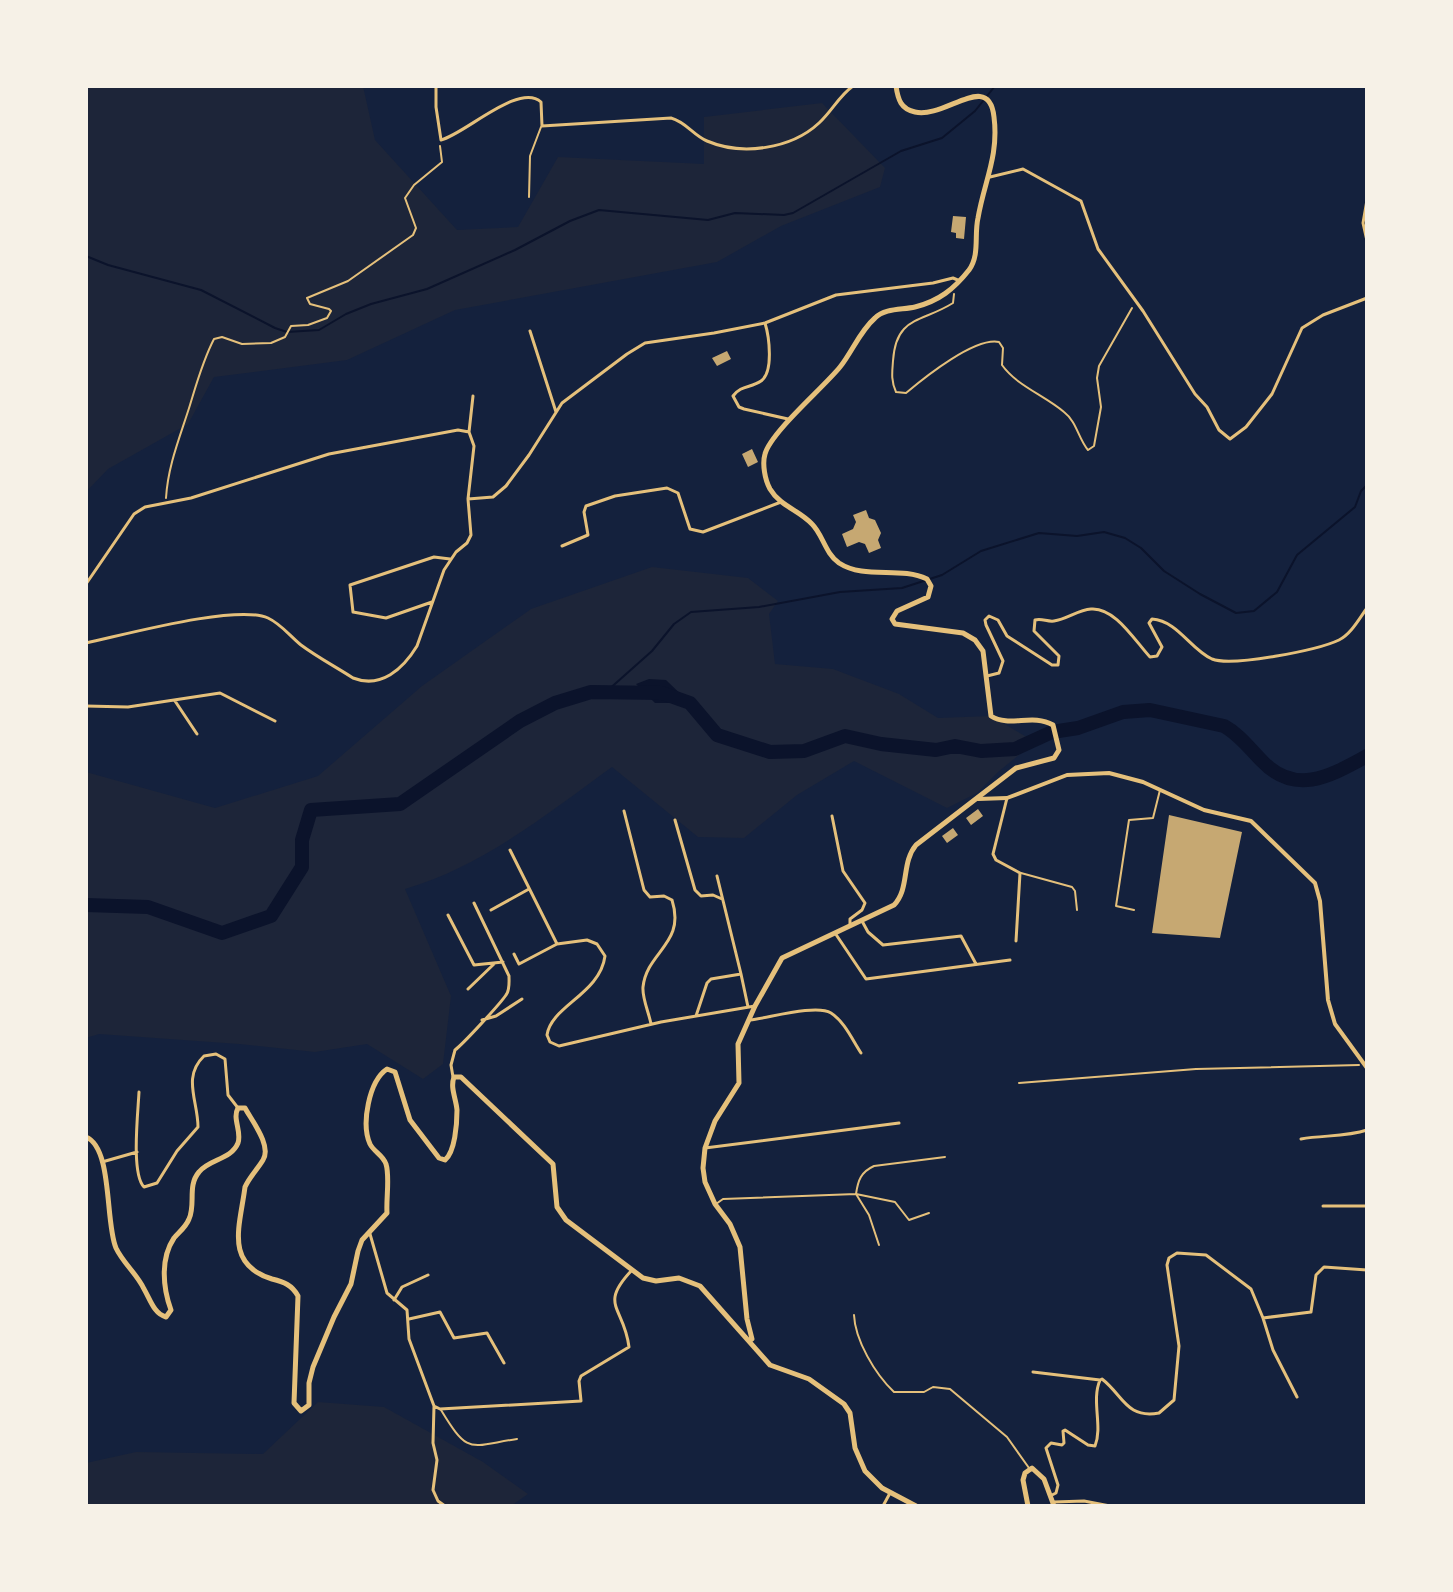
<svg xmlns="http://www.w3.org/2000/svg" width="1453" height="1592" font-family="'Roboto Condensed',sans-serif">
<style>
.green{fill:#1d2539}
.water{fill:#0b132b}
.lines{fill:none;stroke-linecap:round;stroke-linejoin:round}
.stream{stroke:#0b132b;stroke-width:2}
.river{stroke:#0b132b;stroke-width:14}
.building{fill:#c6a872}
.path{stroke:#e5c07b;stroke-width:2}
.service{stroke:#e5c07b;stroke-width:2}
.minor{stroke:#e5c07b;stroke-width:3}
.tertiary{stroke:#e5c07b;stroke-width:4}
.primary{stroke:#e5c07b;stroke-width:5}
</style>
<rect width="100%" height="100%" fill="#14213d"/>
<path class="green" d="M86,86H363L375,140L457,230L518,227L558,157L704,164V117L822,103L885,168L880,187L781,226L717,262L455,310L347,360L214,377L188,424L108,469L86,492Z
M652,567L748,578L778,601L769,614L775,664L833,669L899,694L938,718L991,716L1035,742L998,772L977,793L947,808L854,761L797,795L744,838L698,837L612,767C547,814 483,866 405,889L451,996L443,1064L423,1079L367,1044L315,1052L239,1044L99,1034L86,1038V772L215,808L318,776L422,686L531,609Z
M318,1402L384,1407L483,1462L528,1494L511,1506H86V1463L136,1452L263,1454Z"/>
<path class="water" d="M649,679L666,680L690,703H655L636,684Z"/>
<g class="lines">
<path class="stream" d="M86,256L108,265L201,290L275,328L287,332L319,330L346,314L371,304L427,289L515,250L570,221L599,210L708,220L735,213L784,215L793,213L901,151L942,138L975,111L995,86
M607,691L652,651L674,624L691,612L759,607L840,592L902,588L942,575L981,551L1039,533L1077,536L1104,532L1125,538L1141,548L1164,571L1200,594L1236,613L1254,611L1277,592L1297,555L1355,507L1361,491L1367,485"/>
<path class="river" d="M86,905L148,907L222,933L271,916L302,867V840L311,810L400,804L520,721L555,703L591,692L662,693L690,703L717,735L770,752L804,751L845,736L881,744L936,750L955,746L981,751L1015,749L1052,732L1078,728L1123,712L1150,710L1224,726C1239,734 1250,749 1262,761C1296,797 1332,775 1367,756"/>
</g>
<path class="building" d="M953,216L966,217L964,239L956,238V233L951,232Z
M727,351L731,359L717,366L712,358Z
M752,449L758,462L748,467L742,454Z
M866,510L869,518L875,520L881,533L878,540L881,548L869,553L865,544L859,542L847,547L842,534L853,529L856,522L853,515Z
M978,809L983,816L971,825L966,818Z
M1169,815L1242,832L1220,938L1152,933Z
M953,828L958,835L947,843L942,836Z"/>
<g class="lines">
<path class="path" d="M954,294L953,303C921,323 896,316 893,361C892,373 891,381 896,392L906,393C925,377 975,337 999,342L1003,348L1002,365C1017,386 1044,395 1064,412C1077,422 1078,438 1088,450L1094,446L1101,407L1097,378L1099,366L1132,308
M166,498C168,465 180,437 190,405C197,382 203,360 214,339L222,337L242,344L271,343L285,337L291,326L308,325L327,318L331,311L329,309L310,304L307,298L348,281L413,235L416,228L405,198L414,185L442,162L440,146
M1019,1083L1196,1069L1359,1065"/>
<path class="service" d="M529,197L530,156L541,127
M1021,873L1072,887L1075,891L1077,910
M1134,910L1116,906L1129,820L1153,818L1160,790
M716,1204L723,1199L856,1194L869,1215L879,1245
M929,1213L909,1220L895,1202L856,1194C858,1180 861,1172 874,1166L945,1157
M854,1315C855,1340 875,1374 894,1392H924L933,1387L950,1389L1007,1437L1029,1468
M441,1410C469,1456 469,1446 517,1439"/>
<path class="minor" d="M436,86V107L441,140C465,134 519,82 541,102L542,126L671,118C686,122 693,135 707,141C742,156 791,149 819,123C832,111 839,96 853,86
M990,177L1023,169L1081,201L1098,249L1143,311L1195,394L1207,407L1219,430L1230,439L1246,427L1272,394L1302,328L1323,315L1367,298
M1367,200L1363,223L1367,241
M765,323C769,336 774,372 761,381C751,388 741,385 733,396L739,407L744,409L788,419
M530,331L556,412
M469,432L473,396
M562,546L588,535L584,512L586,506L615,496L667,488L678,493L690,529L703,532L781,502
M86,584L134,514L145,507L191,498L329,454L458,430L469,432L474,446L468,499L493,497L506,486L529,455L562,403L627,354L645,343L714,333L765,323L836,295L933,283L953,278L960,281
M432,602L386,618L353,612L350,585L434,557L450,559
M86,643C124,635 236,604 268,618C281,624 290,636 301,645C317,657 336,667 353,678C381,689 403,669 417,646L444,570L456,552L467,543L471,535L468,499
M987,676L999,673L1003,661L986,625L985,620L989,616L998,620L1007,636L1052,665H1058L1059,656L1034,631L1035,620C1042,618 1047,622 1054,621C1067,619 1078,610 1091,609C1115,607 1135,641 1150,657L1157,656L1162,647L1149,623L1152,619C1178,621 1190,649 1212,659C1232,667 1318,650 1339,640C1351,634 1359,619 1367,608
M175,701L197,734
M86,706L128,707L220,693L275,721
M1007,798L993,854L996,860L1020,873L1016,941
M624,811L644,890L650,897L664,896L672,900C686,944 647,951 643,987C642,998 649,1013 651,1024
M832,816L843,871L865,903L862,910L850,919V926
M675,820L695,890L701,896L713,895L722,899
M510,850L557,944L587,940L597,944L605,956C600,994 551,1006 547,1035L550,1042L559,1046L661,1022L755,1006
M717,876L741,974
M491,910L529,889
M448,915L474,965L503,962
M862,921L868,932L883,945L961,936L976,964
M835,933L866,979L1010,960
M514,954L519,964L557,944
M468,989L495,963
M696,1016L707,983L711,979L741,974L748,1007
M482,1020L496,1016L522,999
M750,1020C769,1018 816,1004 831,1013C844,1021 853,1041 861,1053
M453,1077L451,1065L455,1050C463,1044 500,1004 506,995C510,990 509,982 509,976L474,903
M139,1092C138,1113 131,1174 144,1187L157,1183L177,1151L198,1127C198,1101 182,1077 204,1056L216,1054L225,1059L228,1095L238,1108
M1301,1139C1323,1135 1346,1137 1367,1130
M705,1148L899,1123
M102,1162L137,1152
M1323,1206H1367
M370,1234L387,1293L407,1310L409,1339L434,1406L433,1443L437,1460L433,1490L438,1501L445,1506H529
M394,1300L402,1287L428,1275
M1263,1318L1273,1350L1297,1397
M409,1319L440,1312L454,1338L487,1333L504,1363
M1033,1372L1100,1380
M434,1406L440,1409L581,1401L579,1381L581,1376L629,1347C624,1306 598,1306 632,1270
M1050,1496L1056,1493L1058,1485L1046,1448L1051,1443L1062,1445L1064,1443L1063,1431L1065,1430L1088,1445L1095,1446C1103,1426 1091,1401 1100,1380L1102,1379C1123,1395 1126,1419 1159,1413L1174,1400L1179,1346L1167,1265L1169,1258L1177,1253L1206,1255L1251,1289L1263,1318L1311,1312L1316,1275L1324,1267L1367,1270
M1054,1502L1084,1501L1110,1506
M883,1506L890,1493"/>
<path class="tertiary" d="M978,799L1007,798L1067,775L1109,773L1143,782L1204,810L1251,821L1315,883L1320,901L1328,1000L1335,1024L1367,1068"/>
<path class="primary" d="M86,1137C113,1148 105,1223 116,1248C123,1263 137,1274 144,1289C150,1299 154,1314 166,1317L171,1310C163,1288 160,1259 174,1238C179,1232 186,1227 189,1219C196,1204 187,1186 199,1172C209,1159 231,1160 238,1143C242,1131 232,1119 238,1108H245C252,1121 272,1146 263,1160C257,1170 250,1176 245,1187C240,1226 224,1264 272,1279C284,1282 292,1285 298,1296L294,1403L301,1411L309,1405V1383L313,1367L334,1317L351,1284L358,1251L362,1240L387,1213C386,1198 390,1177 386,1164C383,1155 374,1152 370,1144C361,1124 369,1081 387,1069L395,1072L410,1120L439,1158L445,1160C455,1152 457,1124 457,1110C456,1098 450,1088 454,1077H461L553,1164L557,1207L566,1220L643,1278L656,1281L679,1278L700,1286L770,1365L809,1379L844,1404L850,1413L855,1448L865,1471L882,1488L916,1506
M752,1339L747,1319L740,1247L730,1224L715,1204L705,1182L703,1168L705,1148L715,1121L739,1083L738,1044L755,1006L782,958L894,905C910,888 901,863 916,845L1016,768L1054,758L1059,750L1053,725C1032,713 1010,728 991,716L983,651L975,640L963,633L895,624L892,619L897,611L928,597L931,586L927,579C900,566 865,580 839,563C825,553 823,535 812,524C799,510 780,506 770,489C765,480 762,464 765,454C771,432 823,388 840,367C852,352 860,331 875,318C885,308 902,310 915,307C939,301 954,289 969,270C980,255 974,235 978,218C984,182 999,156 994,117C989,70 945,119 915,112C901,109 898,100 896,86
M1028,1506L1023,1480L1025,1473L1032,1468L1044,1479L1054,1506"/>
</g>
<rect width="1453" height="1592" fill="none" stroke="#f6f1e7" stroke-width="176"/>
</svg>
